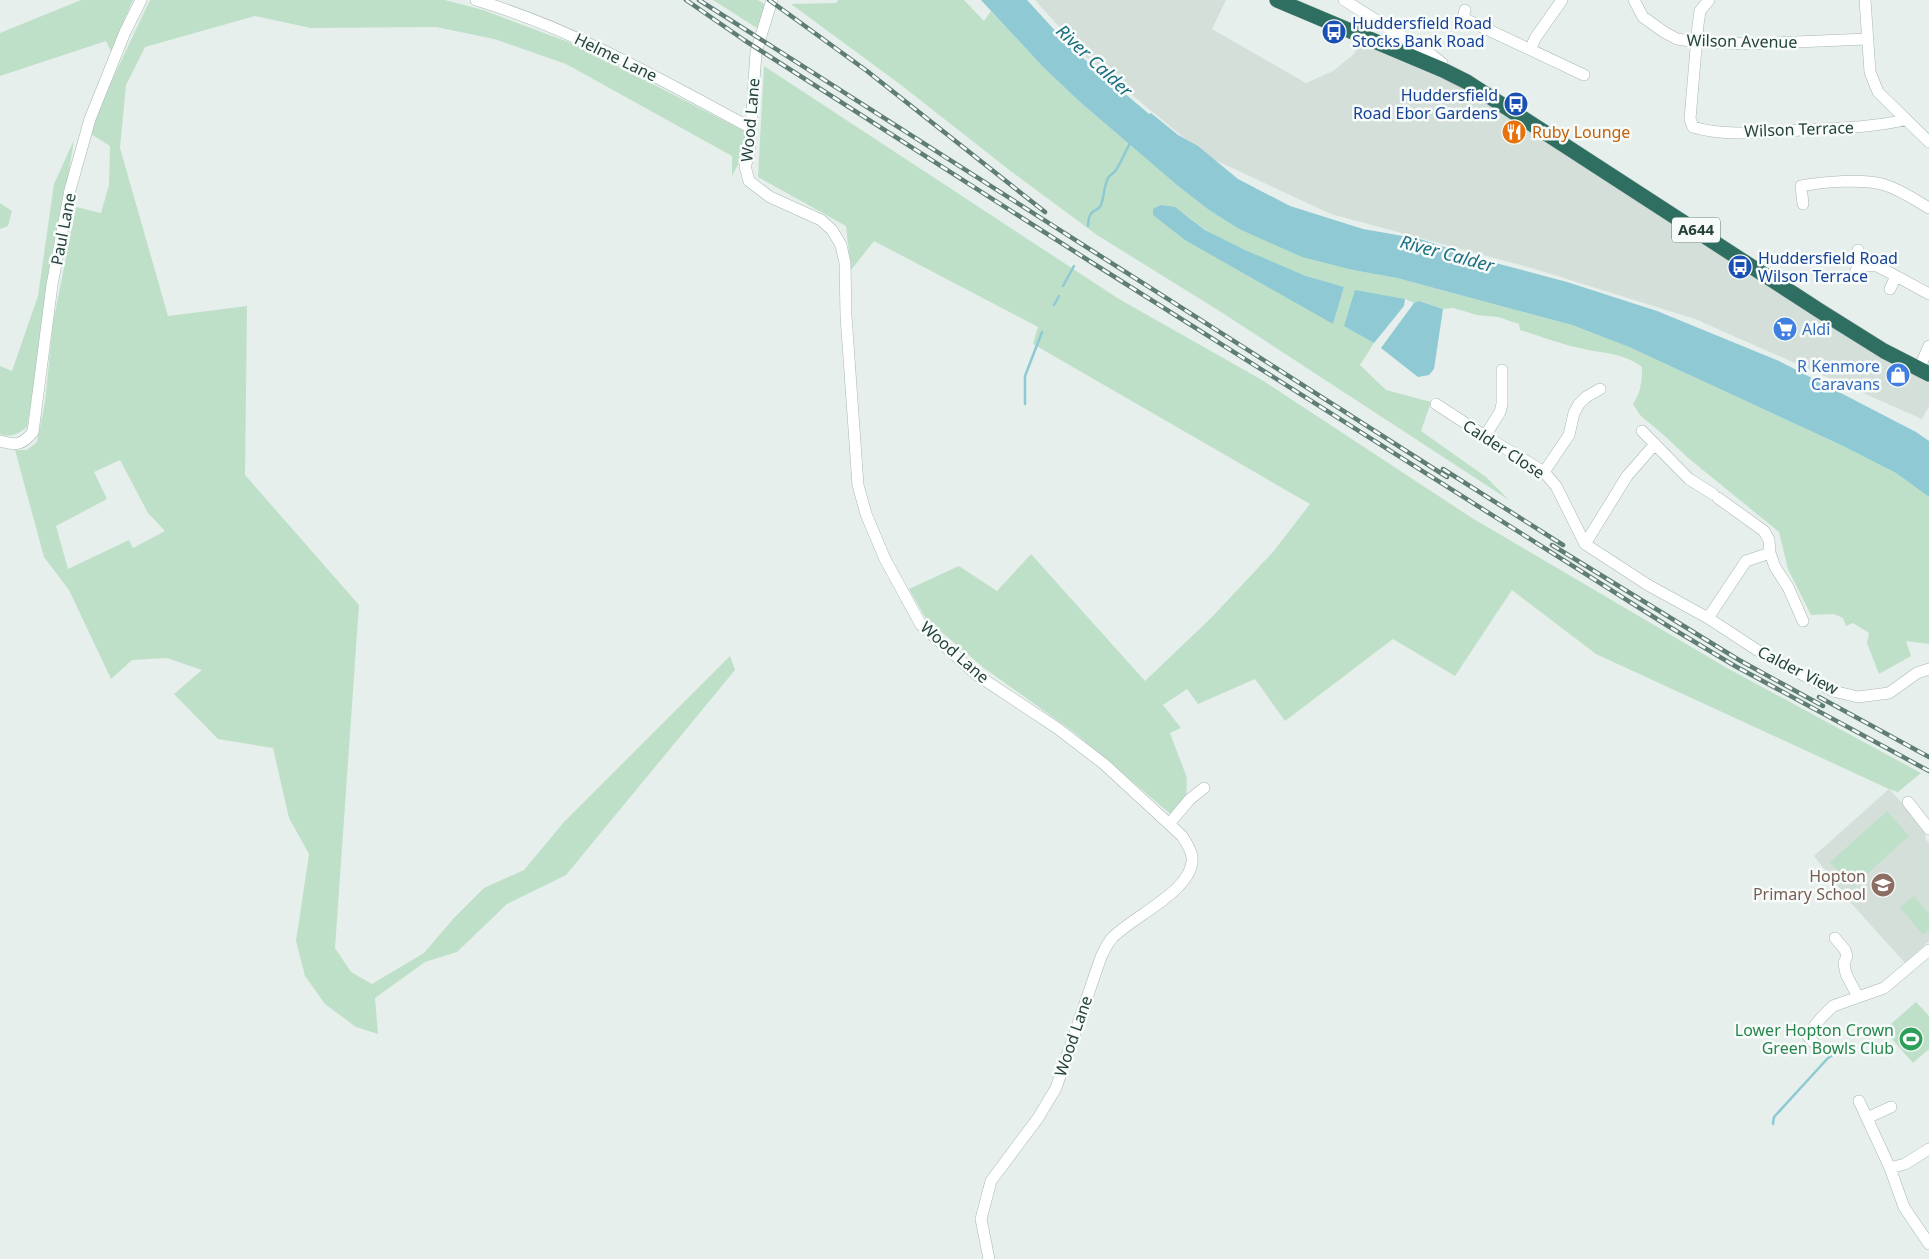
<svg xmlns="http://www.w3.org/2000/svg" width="1929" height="1259" font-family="'Noto Sans',sans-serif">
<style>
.built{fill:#d4dfda}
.green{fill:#bfe0c8;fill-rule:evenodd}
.water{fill:#8ec9d4}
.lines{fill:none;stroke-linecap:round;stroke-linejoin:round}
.stream{stroke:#8ec9d4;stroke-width:2.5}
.minor-casing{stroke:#a8b8b2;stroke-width:12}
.highway-casing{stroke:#c2cac8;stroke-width:16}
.minor{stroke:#fff;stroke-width:11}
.highway{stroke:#2f6f62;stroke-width:15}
.rail-casing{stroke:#5f7d75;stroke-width:4.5}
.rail{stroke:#f7fbf9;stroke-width:2.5;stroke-dasharray:8;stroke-linecap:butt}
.labels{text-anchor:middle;stroke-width:5;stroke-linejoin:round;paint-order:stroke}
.shield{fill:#f7fbf9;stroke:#637a73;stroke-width:1}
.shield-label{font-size:15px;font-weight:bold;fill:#24423a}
.transit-label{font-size:16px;fill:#164399;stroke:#f7fbf9;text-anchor:start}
.street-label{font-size:16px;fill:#24423a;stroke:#f7fbf9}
.food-label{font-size:16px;fill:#c56008;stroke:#f7fbf9;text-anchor:start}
.shop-label{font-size:16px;fill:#366cbe;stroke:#f7fbf9;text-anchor:start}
.education-label{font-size:16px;fill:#785e54;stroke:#f7fbf9;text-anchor:end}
.leisure-label{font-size:16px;fill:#27864d;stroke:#f7fbf9;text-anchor:end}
.water-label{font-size:18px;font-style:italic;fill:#1c6f80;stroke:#f7fbf9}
</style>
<rect width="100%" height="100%" fill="#e6efeb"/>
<path class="built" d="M1035,0H1226L1212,29L1306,83L1333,71L1354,54L1360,42L1459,84L1887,360L1929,382V406L1922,419L1695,319L1535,269L1331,214L1206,156L1087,58Z
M1889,789L1927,829L1925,838L1929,843V941L1905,963L1851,903L1814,856Z"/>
<path class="green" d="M81,0H133L111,51L106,41L0,76V33Z
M150,0H445L483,10L579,46L746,132L741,159L732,176V156L566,64L494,39L436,27L311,28L255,16L145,47L126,85L120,148L168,316L247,306L245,475L359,605L335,948L351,972L372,984L424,953L453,919L484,888L524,870L564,822L730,656L735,670L566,875L507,904L457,952L425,962L375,998L378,1034L356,1027L325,1004L305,976L296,941L309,854L289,818L273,748L218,739L174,694L202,670L167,658L132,660L111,679L69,590L44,557L15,450H27L37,442L45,402L53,323L76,207L101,213L109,185L110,146L91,134L103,99ZM120,460L148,513L165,531L133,548L129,540L68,569L56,526L107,499L94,472Z
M713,0H758L767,6L760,30Z
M838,0H964L984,21L991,11L1043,67L1080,102L1178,186L1209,210L1239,229L1269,242L1353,270L1397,278L1572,325L1629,347L1841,445L1896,473L1929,497V644L1906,641L1911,656L1879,674L1867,643L1869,633L1853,623L1846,626L1843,618L1834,614L1811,615L1788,569L1779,532L1687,457L1666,437L1640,415L1633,404C1641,392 1642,381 1642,367C1622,352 1603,354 1580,348C1560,344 1540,336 1520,330L1519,324L1498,317L1477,315L1453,308L1443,309L1419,301L1414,303L1405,299L1345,326L1374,343L1360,365L1386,390L1431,402L1421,431L1486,477L1509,500L1221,312L1097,235L1008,169L901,85L791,4L836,3ZM1161,205C1185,209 1192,222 1211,233C1254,255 1297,276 1344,287L1333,324Z
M764,66L1119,299L1262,380L1472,518L1727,668L1921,773L1898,792L1889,789L1596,654L1512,590L1455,676L1393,639L1285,721L1255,679L1198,704L1187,689L1163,705L1181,728L1170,733L1187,778L1186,800L1174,817L1075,733L984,668L926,619L909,589L959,566L997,591L1031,554L1145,681L1211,618L1273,552L1310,504L1033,344L1038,327L874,241L851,270L846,226L758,177Z
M74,140L27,427C18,434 11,438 0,434V366L12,371L38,296L54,184Z
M0,203L12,211L8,226L0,229Z
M1887,811L1909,836L1853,887L1830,862Z
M1914,896L1929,914V930L1923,935L1900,907Z
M1916,1002L1929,1016V1049L1913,1063L1884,1030Z"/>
<path class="water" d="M981,0H1027L1070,47L1149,114L1151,113L1178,135L1198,146L1238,179L1290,206L1363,229L1420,239L1488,261L1567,282L1657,311L1779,361L1916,432L1929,441V497L1896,473L1841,445L1629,347L1572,325L1531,314L1397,278L1353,270L1302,257L1239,229L1209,210L1178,186L1080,102L1043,67Z
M1161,205L1175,207L1205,230L1245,250L1306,276L1344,287L1333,324L1185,240L1153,215V209Z
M1355,290L1405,299L1404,306L1374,343L1344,326Z
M1419,301L1443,309L1434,369L1429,375L1418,377L1381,348L1414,303Z"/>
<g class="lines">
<path class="stream" d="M1088,226C1089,206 1098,213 1101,205C1104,197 1104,186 1108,178C1110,175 1114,173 1116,170C1122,161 1125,151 1131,142
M1063,286L1074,266
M1054,305L1059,296
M1025,404V376L1042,332
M1773,1124L1774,1117L1828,1058L1839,1051"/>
<defs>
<path id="minor" d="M476,0C573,29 662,80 751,128
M772,0L756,52L749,156L745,166L749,181L770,197L821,220L832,230L841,245L845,263L846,316L858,485L866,514L885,559L921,625L977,675L1057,728L1104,764L1182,836C1186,842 1191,849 1192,857C1196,889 1132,917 1113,937C1108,942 1104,951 1101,957L1056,1088L1038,1118L991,1181L981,1219L989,1259
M1344,0L1433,56L1442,63L1443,70
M1634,0L1643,17L1664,32L1677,39L1697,42L1750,44L1867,39
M1709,0L1700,11L1698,25L1690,119L1693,127C1725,137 1767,132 1801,130C1835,128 1870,128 1904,120
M1865,0L1870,72L1878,92L1929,142
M1465,10L1463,18L1584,75
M1530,49L1536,37L1562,0
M1803,204L1801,186C1821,182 1865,178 1885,185C1901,190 1915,200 1929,208
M1858,250V265
M1896,276L1929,294
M1854,277L1858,265L1877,266L1896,276L1890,289
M1919,369L1929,346
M1436,404L1485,436L1544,472L1556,486L1585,544L1648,585L1708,618L1757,650L1833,691L1858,697L1889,693L1917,673L1929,669
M1642,431L1689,479L1713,494
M1485,436L1500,412L1502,404V370
M0,441C16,446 22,445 33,432L52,285L70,190L90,119L125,32L141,0
M1544,472L1569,435L1574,413L1579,404L1586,397L1600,389
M1718,498L1764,531L1769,540L1770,553L1775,567L1788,587L1803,621
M1585,544L1627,476L1655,444
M1708,618L1746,561L1770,553
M1908,802L1929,829
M1169,824L1190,799L1204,788
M1835,938L1845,950L1847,956L1844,963L1846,974L1858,997
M1814,1043L1807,1035L1821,1018L1833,1006L1884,988L1929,950
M1859,1101L1890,1168L1904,1207L1929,1244
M1867,1118L1891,1107
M1890,1168L1905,1164L1929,1149"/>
<path id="highway" d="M1277,0L1443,70L1467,82L1820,311L1884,351L1929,374"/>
</defs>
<use href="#minor" class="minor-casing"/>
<use href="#highway" class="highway-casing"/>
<use href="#minor" class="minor"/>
<use href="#highway" class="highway"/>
<defs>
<path id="rail" d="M686,0L744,40L1091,262L1668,626L1735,666L1929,771
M699,0L1447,477
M769,0L867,71L1045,212
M1443,469L1563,545
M1552,545L1739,660L1823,706
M1819,697L1929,757"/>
</defs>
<use href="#rail" class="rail-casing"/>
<use href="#rail" class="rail"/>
</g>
<defs>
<symbol id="bus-disc" viewBox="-11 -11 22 22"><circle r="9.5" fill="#1a4fb4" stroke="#f7fbf9"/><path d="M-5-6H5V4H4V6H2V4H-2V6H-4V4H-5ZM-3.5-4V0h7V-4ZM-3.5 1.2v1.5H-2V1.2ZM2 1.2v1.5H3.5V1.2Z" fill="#fff"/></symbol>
<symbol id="restaurant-disc" viewBox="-11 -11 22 22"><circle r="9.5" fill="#e8710a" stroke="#f7fbf9"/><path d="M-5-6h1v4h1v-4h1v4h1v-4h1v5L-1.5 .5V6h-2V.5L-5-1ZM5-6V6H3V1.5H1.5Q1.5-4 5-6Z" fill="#fff"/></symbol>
<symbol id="supermarket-disc" viewBox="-11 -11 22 22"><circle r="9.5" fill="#3f7fe0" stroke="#f7fbf9"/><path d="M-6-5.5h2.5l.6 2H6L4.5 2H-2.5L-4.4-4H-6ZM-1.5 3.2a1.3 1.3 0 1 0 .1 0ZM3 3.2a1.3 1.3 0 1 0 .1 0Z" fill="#fff"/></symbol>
<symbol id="shop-disc" viewBox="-11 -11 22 22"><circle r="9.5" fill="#3f7fe0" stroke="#f7fbf9"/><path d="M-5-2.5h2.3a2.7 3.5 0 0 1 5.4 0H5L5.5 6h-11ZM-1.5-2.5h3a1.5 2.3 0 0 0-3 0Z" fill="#fff"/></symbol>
<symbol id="school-disc" viewBox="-11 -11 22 22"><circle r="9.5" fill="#8d6e63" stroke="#f7fbf9"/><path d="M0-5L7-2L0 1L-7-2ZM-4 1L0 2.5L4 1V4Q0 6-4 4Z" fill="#fff"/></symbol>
<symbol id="stadium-disc" viewBox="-11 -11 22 22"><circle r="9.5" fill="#2e9e5b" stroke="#f7fbf9"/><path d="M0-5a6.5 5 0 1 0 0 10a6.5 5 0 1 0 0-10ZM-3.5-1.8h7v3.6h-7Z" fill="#fff"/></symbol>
</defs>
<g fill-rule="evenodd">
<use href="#bus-disc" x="1320" y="18" width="28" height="28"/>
<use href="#bus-disc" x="1502" y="90" width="28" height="28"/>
<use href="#restaurant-disc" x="1500" y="118" width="28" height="28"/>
<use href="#bus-disc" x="1726" y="253" width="28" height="28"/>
<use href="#supermarket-disc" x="1771" y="315" width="28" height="28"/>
<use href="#shop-disc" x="1884" y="361" width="28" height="28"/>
<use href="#school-disc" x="1869" y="871" width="28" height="28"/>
<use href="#stadium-disc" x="1897" y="1025" width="28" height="28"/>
</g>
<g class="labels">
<rect class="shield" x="1672" y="217.5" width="48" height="25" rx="4"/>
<g class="shield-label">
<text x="1696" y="235">A644</text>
</g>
<g class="transit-label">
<text x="1352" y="29">Huddersfield Road<tspan x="1352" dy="18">Stocks Bank Road</tspan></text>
<text x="1498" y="101" text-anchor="end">Huddersfield<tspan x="1498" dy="18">Road Ebor Gardens</tspan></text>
<text x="1758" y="264">Huddersfield Road<tspan x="1758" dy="18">Wilson Terrace</tspan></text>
</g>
<g class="street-label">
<text transform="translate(1742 41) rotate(1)" y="6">Wilson Avenue</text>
<text transform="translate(616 57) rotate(26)" y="6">Helme Lane</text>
<text transform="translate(750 120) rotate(-85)" y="6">Wood Lane</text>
<text transform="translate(1799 129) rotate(-2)" y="6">Wilson Terrace</text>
<text transform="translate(63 229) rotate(-79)" y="6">Paul Lane</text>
<text transform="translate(1504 449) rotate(33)" y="6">Calder Close</text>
<text transform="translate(955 652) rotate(41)" y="6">Wood Lane</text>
<text transform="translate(1798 670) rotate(27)" y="6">Calder View</text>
<text transform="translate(1073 1036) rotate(-71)" y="6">Wood Lane</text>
</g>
<g class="food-label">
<text x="1532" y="138">Ruby Lounge</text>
</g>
<g class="shop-label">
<text x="1802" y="335">Aldi</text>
<text x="1880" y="372" text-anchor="end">R Kenmore<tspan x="1880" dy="18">Caravans</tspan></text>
</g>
<g class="education-label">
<text x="1866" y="882">Hopton<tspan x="1866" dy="18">Primary School</tspan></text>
</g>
<g class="leisure-label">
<text x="1894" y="1036">Lower Hopton Crown<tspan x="1894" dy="18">Green Bowls Club</tspan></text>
</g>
<g class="water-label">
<text transform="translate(1094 61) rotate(43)" y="6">River Calder</text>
<text transform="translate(1447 254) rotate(15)" y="6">River Calder</text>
</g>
</g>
</svg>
